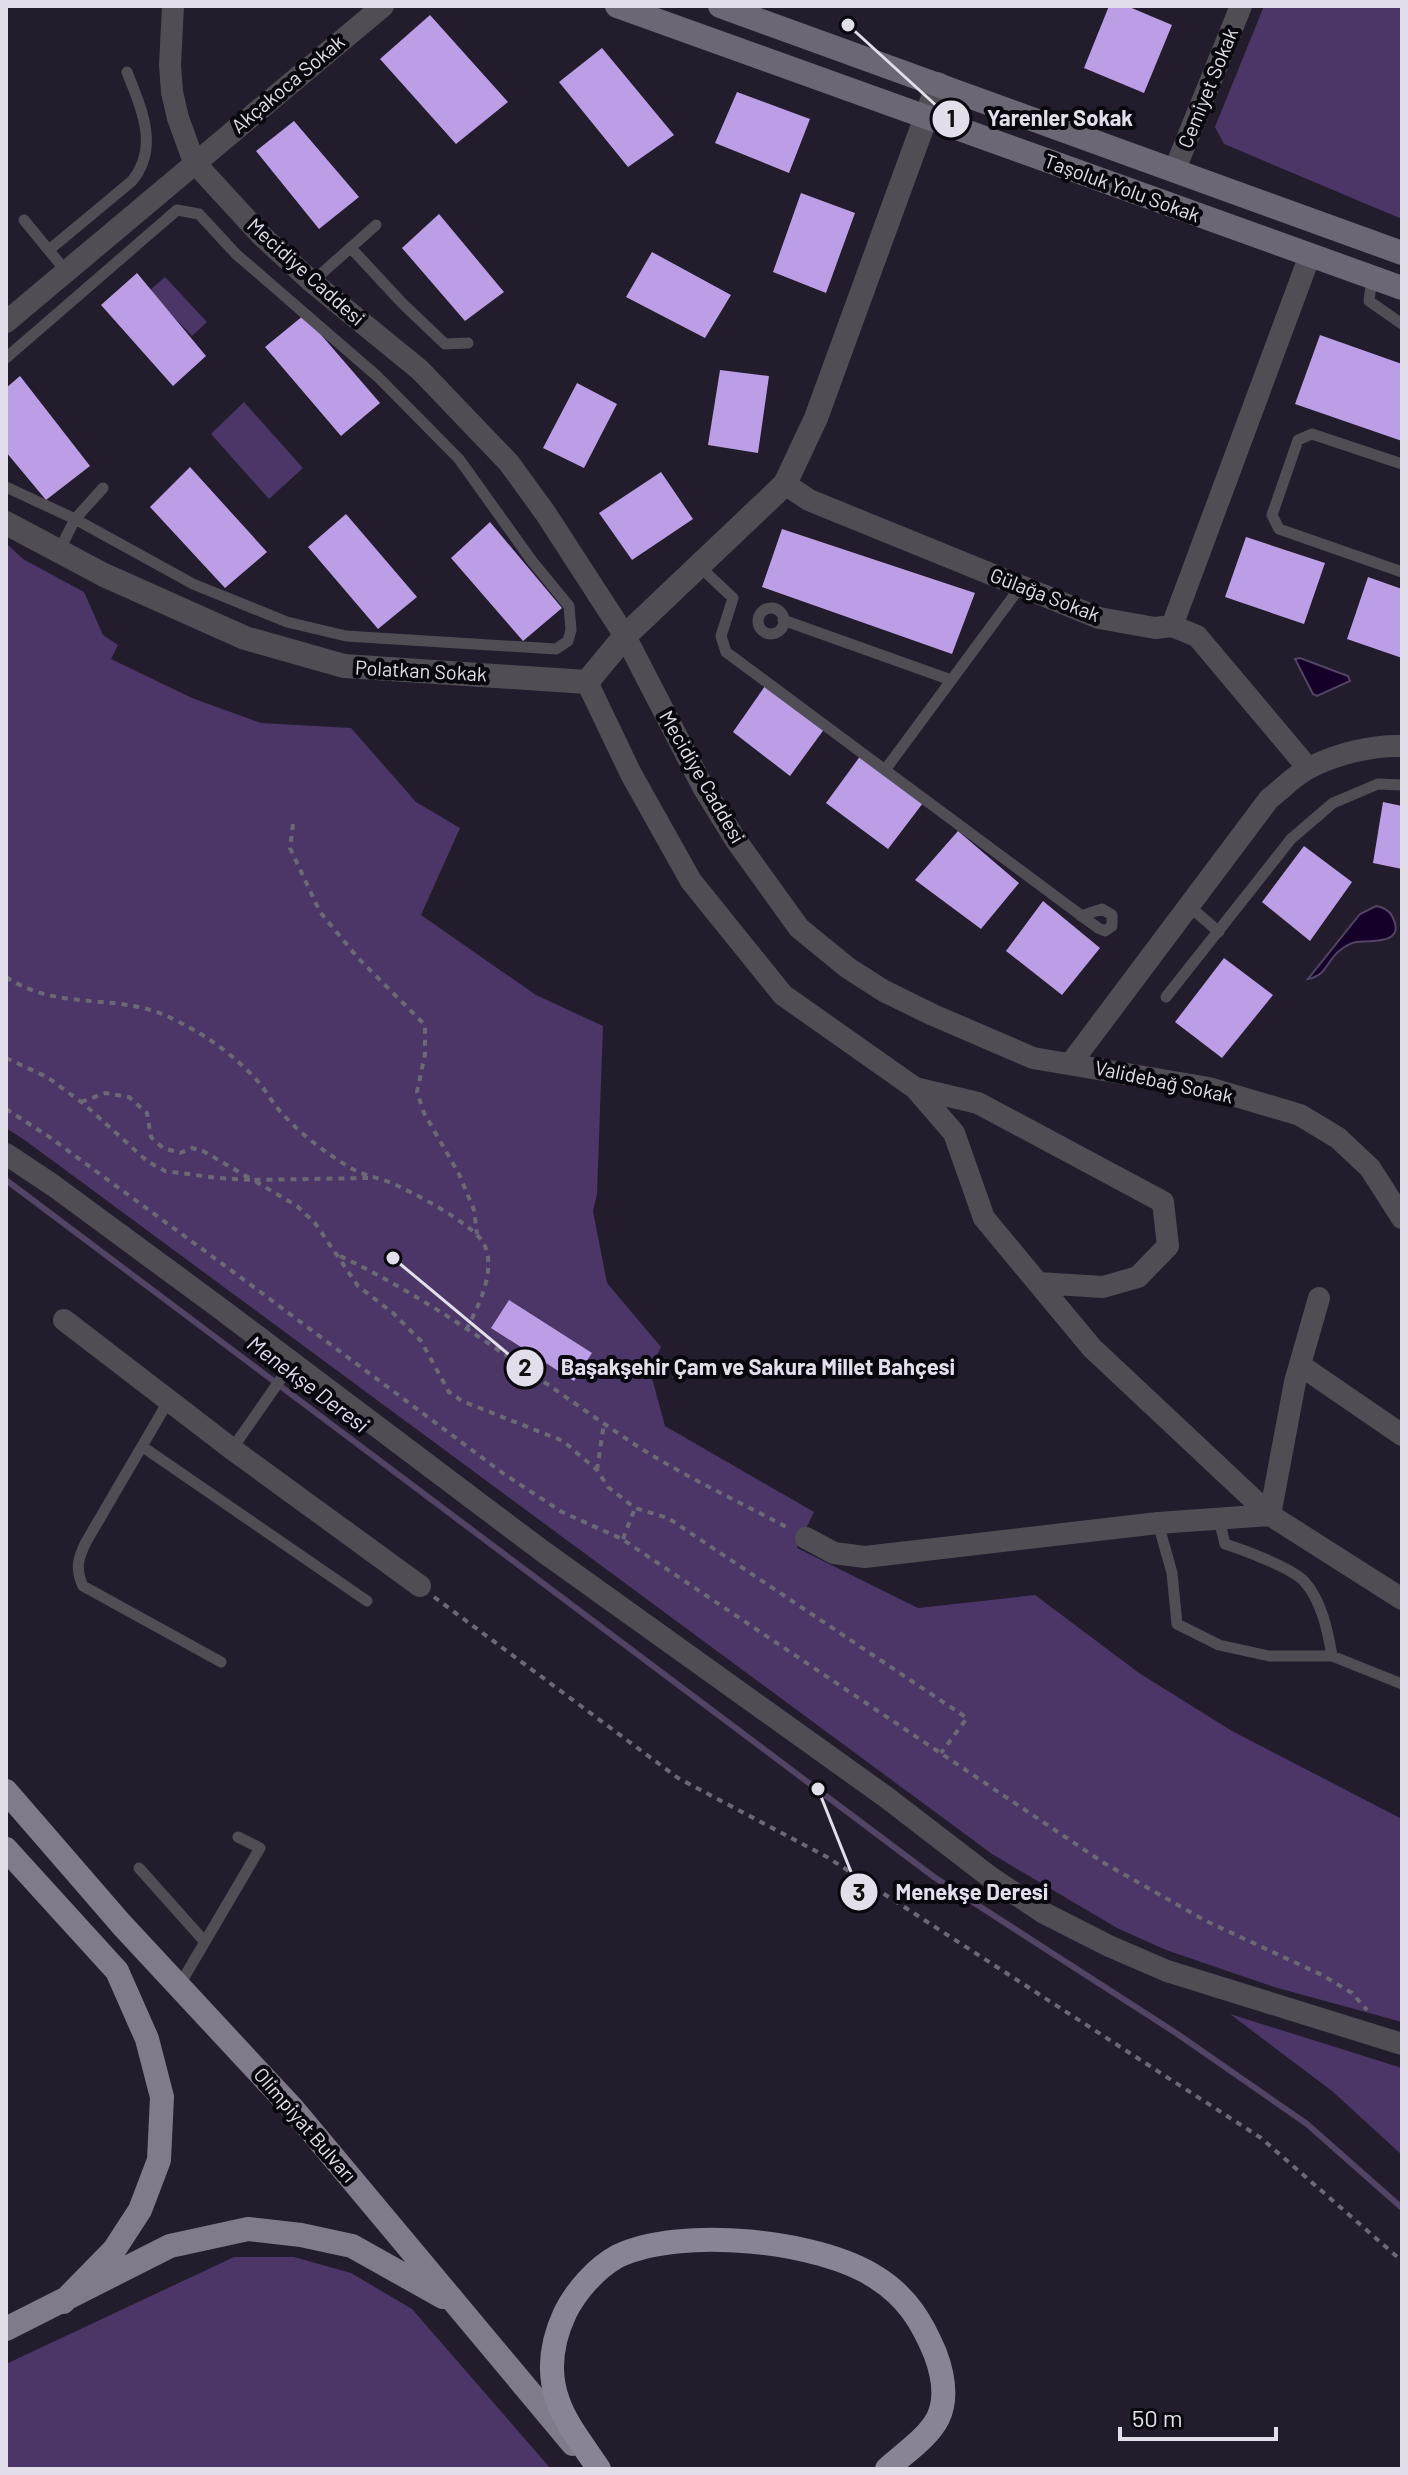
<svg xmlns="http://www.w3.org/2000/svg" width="1408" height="2475" font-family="Barlow,sans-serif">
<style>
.green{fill:#4b3667}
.water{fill:#15002a;stroke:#534364;stroke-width:2}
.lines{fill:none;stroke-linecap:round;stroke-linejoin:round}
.stream{stroke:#534364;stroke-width:6}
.building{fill:#bc9ee7}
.path{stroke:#6d6876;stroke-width:4;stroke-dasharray:6 6;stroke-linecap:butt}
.service{stroke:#504d55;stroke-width:11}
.minor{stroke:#504d55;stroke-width:22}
.tertiary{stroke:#504d55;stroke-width:24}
.secondary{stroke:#6b6774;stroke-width:24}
.primary{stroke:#807a8b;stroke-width:24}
.trunk{stroke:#8a8396;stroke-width:24}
.labels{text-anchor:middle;stroke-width:8;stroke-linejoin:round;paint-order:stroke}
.street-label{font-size:20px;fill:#e3dfea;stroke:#0a080f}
.water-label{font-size:22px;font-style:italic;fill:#e4ddf0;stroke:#0a080f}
.leader{fill:none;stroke:#e3dfea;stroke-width:3}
.callout-dot{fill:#e3dfea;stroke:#0a080f;stroke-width:3}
.mark-label{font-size:24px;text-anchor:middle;font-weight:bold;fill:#111}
.callout-label{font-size:22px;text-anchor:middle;font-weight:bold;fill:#e3dfea;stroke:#0a080f;stroke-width:8;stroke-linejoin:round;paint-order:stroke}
</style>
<rect width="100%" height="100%" fill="#221c2c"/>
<path class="green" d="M1264,6H1402V219L1224,144L1215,127Z
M165,277L207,322L192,336L149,291Z
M244,402L303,468L269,499L211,434Z
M6,543L23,559L84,592L103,635L118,645L111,659L192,698L261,723L351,728L416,802L460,828L421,915L536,995L603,1026L597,1194L593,1211L607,1283L661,1347L650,1371L665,1426L814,1512L797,1548L918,1608L1035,1595L1139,1673L1232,1731L1402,1819V2022L1274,1987L1166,1950L1117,1928L992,1854L26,1141L6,1128Z
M1230,2014L1402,2068V2155L1332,2091Z
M234,2257H294L351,2273L412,2309L551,2469H6V2364Z"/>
<path class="water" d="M1300,658L1348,676L1350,681L1317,696L1313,694L1295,659Z
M1376,906C1383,907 1388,909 1392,916C1408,946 1368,940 1356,942C1351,943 1344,947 1339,951C1326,962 1327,975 1308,979L1360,914Z"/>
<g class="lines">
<path class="stream" d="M6,1180L934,1877L1176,2033L1307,2124L1402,2208"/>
</g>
<path class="building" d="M1109,6H1127L1172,25L1144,93L1084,68Z
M430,15L508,102L456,144L380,59Z
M602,48L674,135L628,167L559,82Z
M737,92L810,119L789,173L715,143Z
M294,121L359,197L319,229L256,151Z
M801,193L855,213L826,293L773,272Z
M439,214L504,292L465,321L402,248Z
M652,252L731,295L705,338L626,297Z
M137,273L206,356L173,386L101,305Z
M304,315L380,403L341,436L265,347Z
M1320,335L1402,364V441L1295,404Z
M720,370L769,376L758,453L708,445Z
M20,376L90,466L46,500L6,452V388Z
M577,383L617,404L584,468L543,448Z
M190,467L267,552L225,588L150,507Z
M661,472L693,519L632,560L599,513Z
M346,514L417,597L378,629L308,547Z
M490,522L562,608L523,641L451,558Z
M782,529L975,593L952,654L762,587Z
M1246,537L1325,563L1304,624L1225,597Z
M1368,577L1402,589V658L1347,639Z
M765,686L825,728L790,776L733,732Z
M861,755L923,803L888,849L826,803Z
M1383,802L1402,806V869L1373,863Z
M958,831L1019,883L981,929L915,880Z
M1304,846L1352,882L1310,941L1262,902Z
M1043,901L1100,948L1062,995L1006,951Z
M1224,958L1273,995L1222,1058L1175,1022Z
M509,1300L592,1353L574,1381L491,1328Z"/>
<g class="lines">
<path class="path" d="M293,824L290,848L320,912L358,958L425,1025V1054L417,1092L424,1113L459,1174L474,1210L477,1234
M6,977C59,1012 116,992 169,1017C201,1032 229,1051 253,1076C263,1086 270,1099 279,1110C299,1133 323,1151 349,1167C362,1175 375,1177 389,1182C411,1191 474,1224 484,1244C497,1270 478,1307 466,1330
M6,1058L47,1077L84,1104L147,1161L165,1171L218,1178L253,1180L297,1206L315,1223L358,1286L393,1313L421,1341L449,1392L462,1401L563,1441L597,1470L608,1487L635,1508L668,1518L967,1718L941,1753
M81,1102L105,1093L129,1097L147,1113L151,1137L163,1148L180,1153L192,1148L203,1151L253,1180L368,1178
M6,1109L48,1136L247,1282L504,1474L562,1512L622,1539L1104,1863L1206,1921L1322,1975L1352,1993L1367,2010
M340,1256C444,1305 538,1380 634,1444C683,1476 738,1501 790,1529
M597,1470L604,1423
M623,1539L635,1508
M434,1597L678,1778L827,1857L1261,2138L1402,2261"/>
<path class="service" d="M24,220L65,270
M351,248L402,303L445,344L468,343
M49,250L132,181C160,147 141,108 127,72
M1372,278L1369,301L1402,324
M312,282L376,225
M6,358L177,210L199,214L236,254L378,377L459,459L532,561L569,606L571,630L568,641L556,649L346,636L287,622L193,584L75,519L6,487
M1402,464L1312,434L1298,440L1272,515L1279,529L1402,572
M59,551L75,519L103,488
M699,566L733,598L721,636L726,652L1098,928L1105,931L1112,926V915L1102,909L1081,916
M758 621a13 13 0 1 1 26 0a13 13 0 1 1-26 0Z
M783,620L951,680
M885,770L1021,586
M1189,906L1219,932
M1166,997L1291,839L1333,803L1378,784L1402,785
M169,1400L86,1542C78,1558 75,1569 83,1586L221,1662
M143,1447L367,1601
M232,1449L292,1363
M1219,1519L1225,1544C1244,1550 1292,1568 1304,1581C1322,1601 1328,1632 1332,1656
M1158,1523L1172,1573L1177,1624L1219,1645L1269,1656H1332L1402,1684
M139,1868L205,1942
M179,1986L260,1848L238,1837"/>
<path class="minor" d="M173,6L170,65L172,92L178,118L194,162L262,236L312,282L420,370L509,463L546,514L625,636L703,787L735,839L799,928L848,968L884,991L933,1015L1033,1058L1209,1088L1300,1115L1338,1138L1370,1168L1402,1218
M1175,169L1241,6
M6,322L383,6
M785,484L809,500L1099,618L1155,628L1172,626L1197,636L1308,768
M1172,626L1310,255
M587,682L631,774L691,881L783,995L915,1088L954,1133L984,1218L1092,1348L1270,1515L1402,1599
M1071,1063L1269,799C1282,789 1295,775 1309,768C1336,754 1372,745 1402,746
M915,1088L978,1103L1163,1202L1168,1246L1138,1277L1103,1287L1038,1283
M6,1154L54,1186L217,1306L541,1550L886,1797L990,1877L1044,1913L1109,1946L1167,1971L1402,2044
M64,1320L232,1449L420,1586
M1300,1365L1402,1435
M806,1538L834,1553L865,1557L1158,1523L1270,1515L1295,1382L1319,1298"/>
<path class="tertiary" d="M6,523L104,575L245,638L344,666L587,682L625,636L785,484L816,418L938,84"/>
<path class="secondary" d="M617,6L1402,288
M720,6L1402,253"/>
<path class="primary" d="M6,1791L122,1925L293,2109L573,2444
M6,1849L117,1971L147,2039L162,2097L159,2160L140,2210L114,2250L63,2302
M6,2329L170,2246L248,2229L301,2235L352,2246L443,2297"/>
<path class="trunk" d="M599,2469C586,2449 565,2423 558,2401C547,2371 552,2341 565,2313C576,2291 596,2268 618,2256C681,2226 820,2240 877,2278C907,2297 922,2322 935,2353C943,2374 948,2397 938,2418C928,2438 903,2454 887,2469"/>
</g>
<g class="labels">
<g class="street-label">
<text transform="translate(288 84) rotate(-40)" y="7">Akçakoca Sokak</text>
<text transform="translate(1208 88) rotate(-68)" y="7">Cemiyet Sokak</text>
<text transform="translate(1122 188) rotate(20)" y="7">Taşoluk Yolu Sokak</text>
<text transform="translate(306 272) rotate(42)" y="7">Mecidiye Caddesi</text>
<text transform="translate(1045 595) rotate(21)" y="7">Gülağa Sokak</text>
<text transform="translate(421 671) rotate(3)" y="7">Polatkan Sokak</text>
<text transform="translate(702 777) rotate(60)" y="7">Mecidiye Caddesi</text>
<text transform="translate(1164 1082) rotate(12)" y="7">Validebağ Sokak</text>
<text transform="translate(305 2125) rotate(49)" y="7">Olimpiyat Bulvarı</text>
</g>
<g class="water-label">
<text transform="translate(308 1384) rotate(37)" y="8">Menekşe Deresi</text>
</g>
</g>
<path class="leader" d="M848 25L951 119M393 1258L525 1368M818 1789L859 1892"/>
<g class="callout-dot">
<circle cx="848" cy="25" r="8"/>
<circle cx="393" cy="1258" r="8"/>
<circle cx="818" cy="1789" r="8"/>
<circle cx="951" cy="119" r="20"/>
<circle cx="525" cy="1368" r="20"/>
<circle cx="859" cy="1892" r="20"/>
</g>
<g class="mark-label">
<text x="951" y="127">1</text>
<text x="525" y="1376">2</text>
<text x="859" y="1901">3</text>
</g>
<g class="callout-label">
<text x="1060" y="126">Yarenler Sokak</text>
<text x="758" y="1375">Başakşehir Çam ve Sakura Millet Bahçesi</text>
<text x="972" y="1900">Menekşe Deresi</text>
</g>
<rect width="1408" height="2475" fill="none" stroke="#e3dfea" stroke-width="16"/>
<path d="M1120 2427v12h156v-12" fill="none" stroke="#e3dfea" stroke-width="4"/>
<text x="1132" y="2427" font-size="24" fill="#e3dfea" stroke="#0a080f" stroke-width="6" paint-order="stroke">50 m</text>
</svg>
